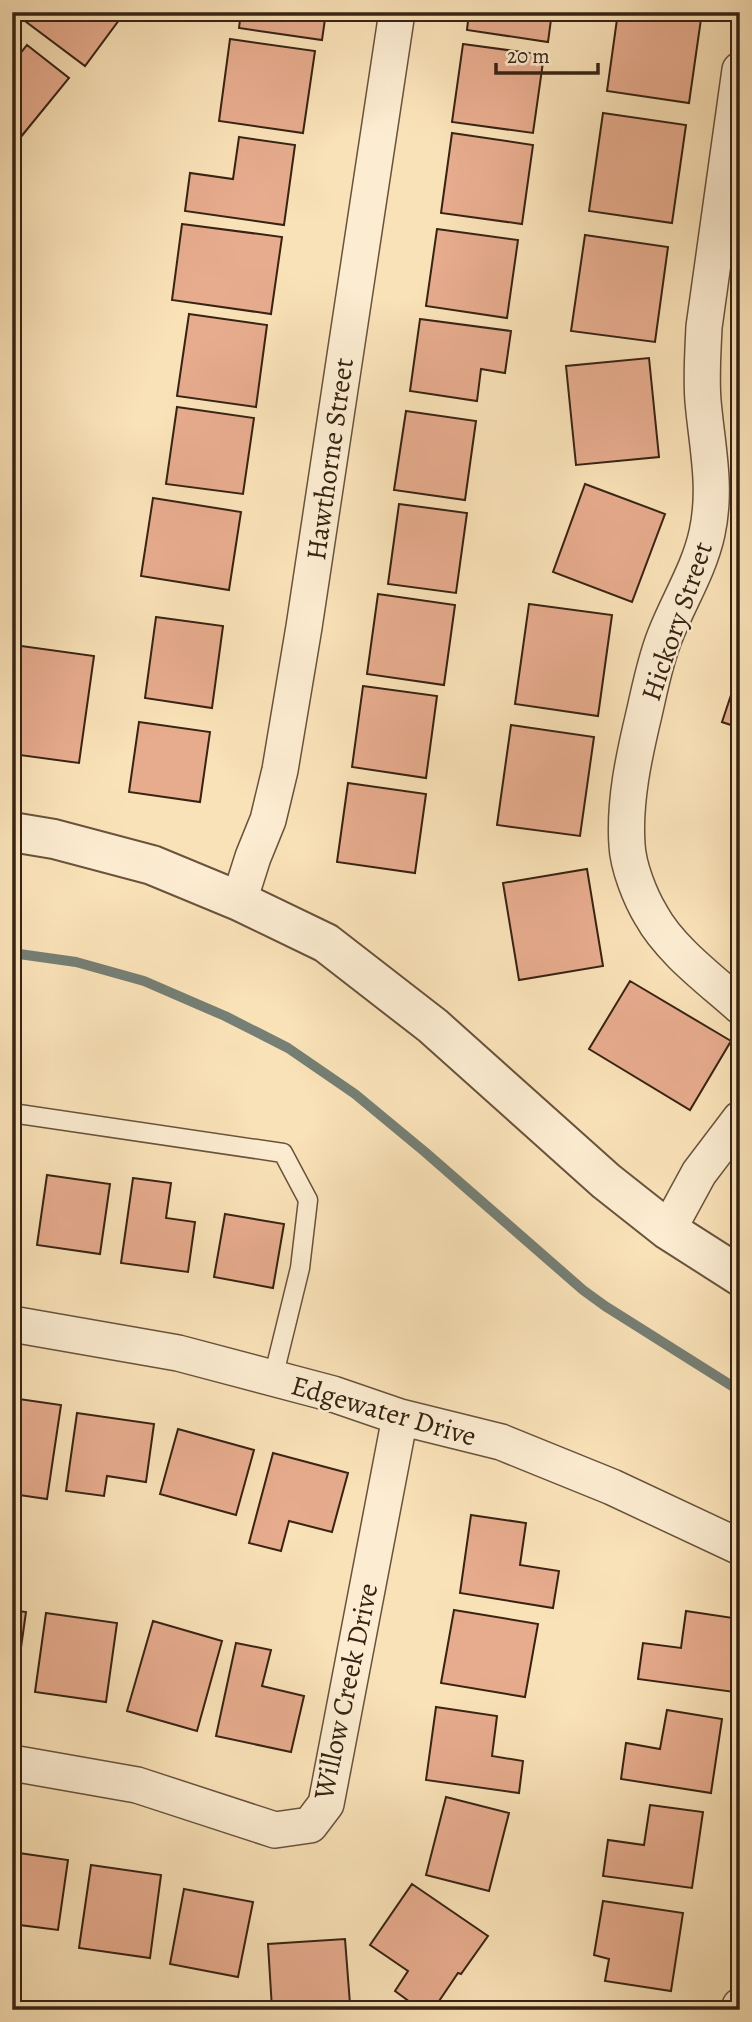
<svg xmlns="http://www.w3.org/2000/svg" width="752" height="2022" font-family="Alegreya,serif">
<style>
.lines{fill:none;stroke-linecap:round;stroke-linejoin:round}
.stream{stroke:#757f75;stroke-width:10}
.building{fill:#e7ac8e;stroke:#372313;stroke-width:2}
.service-casing{stroke:#68533c;stroke-width:21}
.minor-casing{stroke:#68533c;stroke-width:38}
.tertiary-casing{stroke:#68533c;stroke-width:42}
.service{stroke:#fcecd1;stroke-width:18}
.minor{stroke:#fcecd1;stroke-width:35}
.tertiary{stroke:#fcecd1;stroke-width:38}
.labels{text-anchor:middle;stroke-width:5;stroke-linejoin:round;paint-order:stroke}
.street-label{font-size:28px;fill:#372313;stroke:#fcecd1}
</style>
<rect width="100%" height="100%" fill="#fae2b8"/>
<filter id="stains"><feTurbulence type="fractalNoise" baseFrequency=".00286" numOctaves="4"/><feColorMatrix values="0 0 0 0 .2 0 0 0 0 .09 0 0 0 0 .02 0 0 0 .5 -.17"/></filter>
<radialGradient id="worn" r=".72"><stop offset=".6" stop-color="#630" stop-opacity="0"/><stop offset="1" stop-color="#630" stop-opacity=".3"/></radialGradient>
<g class="lines">
<path class="stream" d="M12,953L76,962L144,981L225,1016L288,1048L355,1094L425,1152L583,1290L605,1306L740,1391"/>
</g>
<path class="building" d="M32,12H125L85,66L25,21Z
M241,12H326L322,40L239,28Z
M469,12H552L548,42L467,30Z
M618,12H702L689,103L607,91Z
M230,39L315,51L303,133L219,121Z
M463,44L544,55L533,133L452,122Z
M27,45L69,78L20,138L12,132V64Z
M603,113L686,125L672,223L589,211Z
M452,133L533,145L522,224L441,213Z
M239,137L295,145L284,225L185,211L190,173L233,179Z
M12,147L20,152L12,165Z
M182,224L282,237L271,314L172,300Z
M437,229L518,240L507,318L426,306Z
M585,235L668,247L655,342L571,331Z
M189,314L267,325L256,407L177,396Z
M420,319L511,331L505,373L481,369L477,401L410,391Z
M649,358L659,457L576,465L566,366Z
M177,407L254,418L243,494L166,484Z
M406,411L476,421L465,500L394,490Z
M585,484L665,514L632,602L553,572Z
M153,498L241,512L229,590L141,576Z
M399,504L467,513L456,593L388,584Z
M378,594L455,605L444,685L367,674Z
M529,604L612,615L598,716L515,704Z
M156,617L223,626L212,708L145,698Z
M14,645L94,656L79,763L12,754V657Z
M740,668V728L722,722Z
M363,686L437,696L426,778L352,767Z
M139,722L210,732L200,802L129,792Z
M511,725L594,737L580,836L497,825Z
M348,783L426,794L415,873L337,862Z
M587,869L603,966L519,980L503,883Z
M630,981L731,1041L690,1110L589,1049Z
M12,1159H16L12,1186Z
M47,1175L110,1184L100,1254L37,1245Z
M133,1178L171,1183L166,1218L195,1222L188,1272L121,1263Z
M225,1214L284,1224L273,1288L214,1277Z
M12,1398L61,1405L47,1499L12,1494Z
M77,1413L154,1424L146,1482L107,1476L104,1496L66,1491Z
M178,1429L254,1450L236,1515L160,1494Z
M273,1453L348,1473L332,1532L289,1521L281,1551L249,1543Z
M471,1515L526,1523L520,1565L559,1571L553,1608L460,1593Z
M12,1610L26,1612L17,1676L12,1675Z
M454,1610L538,1624L525,1697L441,1683Z
M686,1611L740,1619V1651L734,1692L638,1679L643,1643L681,1648Z
M46,1613L117,1623L106,1702L35,1692Z
M153,1621L222,1641L197,1731L127,1711Z
M236,1643L271,1650L262,1686L304,1696L291,1752L216,1736Z
M436,1707L497,1716L492,1756L523,1761L519,1793L426,1780Z
M667,1710L722,1719L711,1793L621,1779L626,1743L660,1749Z
M446,1797L509,1813L489,1891L426,1875Z
M650,1805L703,1812L692,1888L603,1876L608,1840L644,1845Z
M12,1852L68,1860L58,1930L12,1924Z
M91,1865L161,1875L150,1958L79,1948Z
M412,1884L488,1936L461,1974L458,1973L433,2010H421L395,1991L408,1971L370,1945Z
M184,1889L253,1902L238,1977L170,1964Z
M603,1901L683,1913L671,1991L605,1981L609,1959L594,1955Z
M345,1939L350,2004L272,2009L268,1944Z
M605,2004L640,2010H604Z"/>
<g class="lines">
<defs>
<path id="service" d="M12,1113L283,1153L308,1200L300,1268L273,1378"/>
<path id="minor" d="M740,70L704,327C703,351 701,376 703,401C707,447 717,487 707,533C699,570 678,602 665,636C655,661 650,688 644,714C634,756 624,801 627,845C628,866 640,897 651,915C670,950 711,980 740,1006
M239,901L253,857L268,820L280,770L304,627L397,12
M668,1230L699,1173L740,1119
M12,1324L178,1353L333,1394L400,1417L501,1442L612,1487L740,1547
M12,1763L137,1785L275,1830L310,1825L326,1804L400,1417
M739,2010L740,2006"/>
<path id="tertiary" d="M12,832L54,839L152,865L239,901L326,943L433,1026L606,1181L668,1230L740,1276"/>
</defs>
<use href="#service" class="service-casing"/>
<use href="#minor" class="minor-casing"/>
<use href="#tertiary" class="tertiary-casing"/>
<use href="#service" class="service"/>
<use href="#minor" class="minor"/>
<use href="#tertiary" class="tertiary"/>
</g>
<g class="labels">
<g class="street-label">
<text transform="translate(329 459) rotate(-82)" y="10">Hawthorne Street</text>
<text transform="translate(676 621) rotate(-71)" y="10">Hickory Street</text>
<text transform="translate(384 1410) rotate(16)" y="10">Edgewater Drive</text>
<text transform="translate(345 1691) rotate(-78)" y="10">Willow Creek Drive</text>
</g>
</g>
<rect width="752" height="2022" fill="none" stroke="#fae2b8" stroke-width="42"/>
<rect x="14" y="14" width="724" height="1994" fill="none" stroke="#372313" stroke-width="3.5"/>
<rect x="21" y="21" width="710" height="1980" fill="none" stroke="#372313" stroke-width="2"/>
<path d="M496 63v10h102v-10" fill="none" stroke="#372313" stroke-width="3.5"/>
<text x="507" y="63" font-size="21" fill="#372313" stroke="#fcecd1" stroke-width="5" paint-order="stroke">20 m</text>
<rect width="100%" height="100%" filter="url(#stains)"/>
<rect width="100%" height="100%" fill="url(#worn)"/>
</svg>
